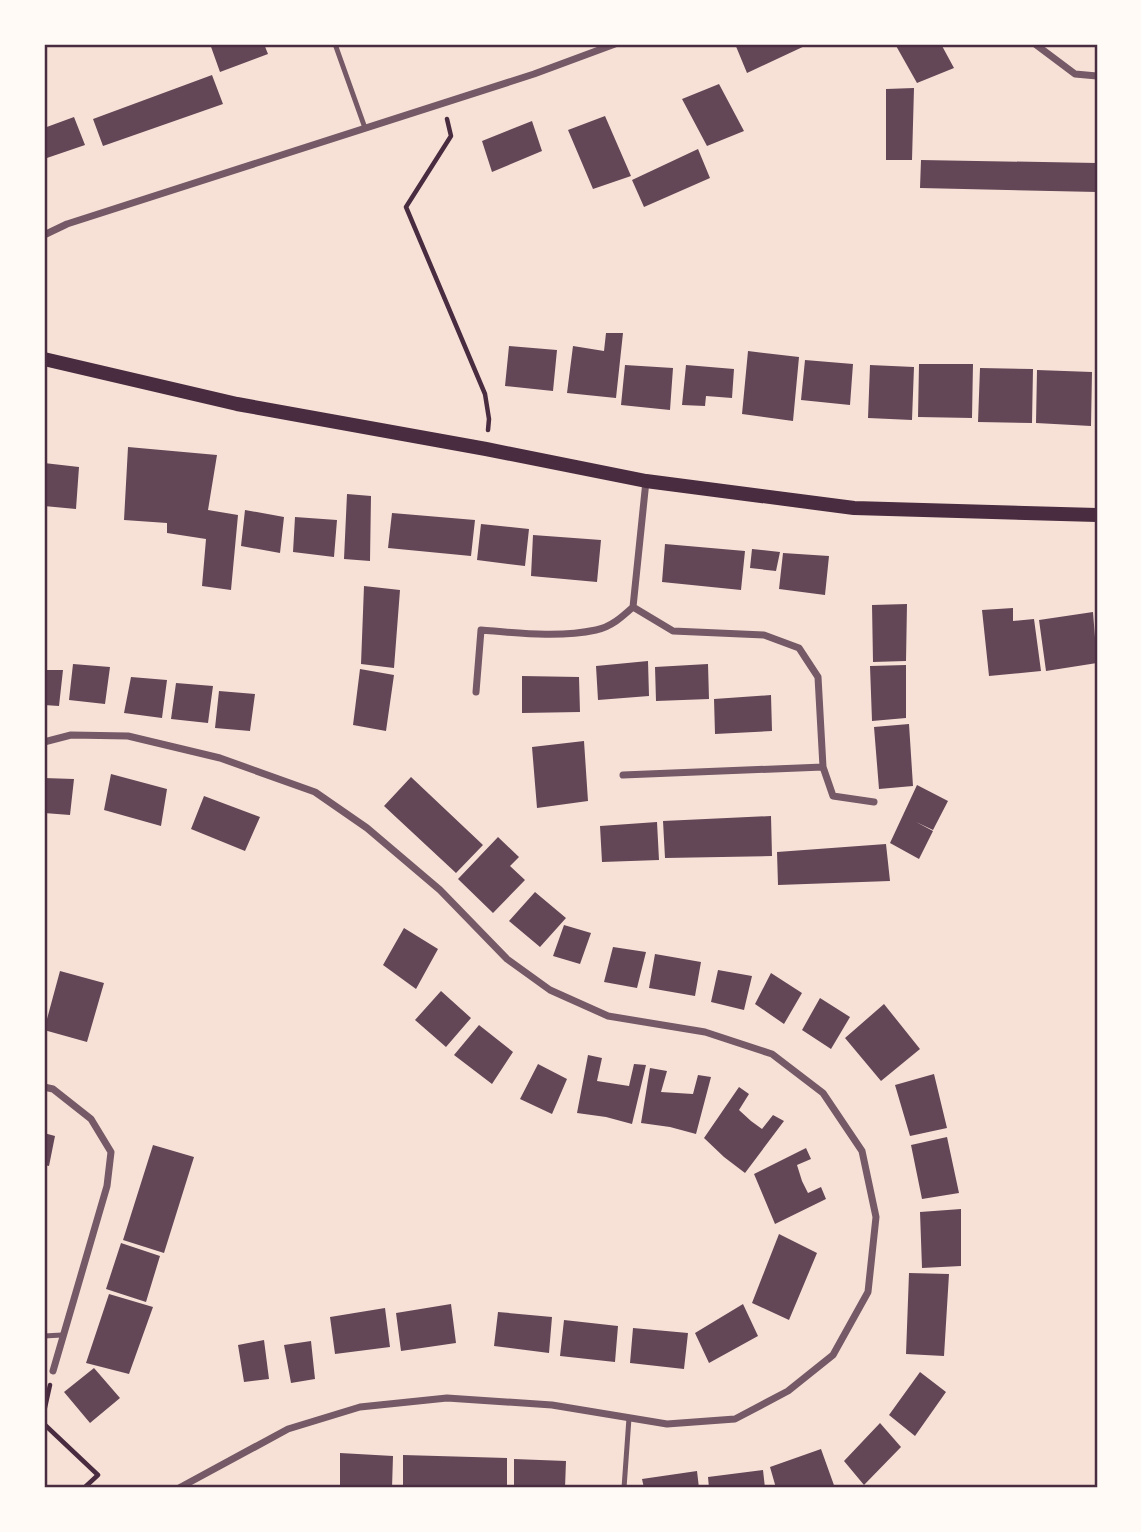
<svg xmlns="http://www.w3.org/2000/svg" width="1141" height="1532" font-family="'PT Sans',sans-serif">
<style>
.building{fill:#644757}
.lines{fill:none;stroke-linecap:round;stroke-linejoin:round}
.path{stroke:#4a2c40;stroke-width:4.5}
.service{stroke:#755966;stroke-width:5}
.minor{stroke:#755966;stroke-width:7}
.secondary{stroke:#4a2c40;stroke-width:14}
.neatline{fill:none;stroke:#4a2c40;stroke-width:2.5}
</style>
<rect width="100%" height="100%" fill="#f7e1d7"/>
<path class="building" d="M210,44H264L268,54L220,72Z
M735,44H809L747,73Z
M895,44H941L954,68L917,83Z
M212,75L223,104L103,146L93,119Z
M719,84L744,131L707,146L682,99Z
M914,88L912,160H886V89Z
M605,116L631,176L593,189L568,130Z
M74,117L85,145L44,159V128Z
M532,121L542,151L492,172L482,141Z
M698,149L710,178L644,207L632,180Z
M921,160L1097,163V192L920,188Z
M606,333H623L616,398L567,393L573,346L604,351Z
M509,346L557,350L553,391L505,386Z
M748,351L799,357L793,421L742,414Z
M805,360L853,364L850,405L801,400Z
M919,364H973L972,418L918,417Z
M625,365L673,368L670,410L621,405Z
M686,365L734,369L732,398L706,396L705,406L682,405Z
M870,365L914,367L912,420L868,418Z
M980,368L1033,369L1032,423L978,422Z
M1037,370L1092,372L1091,426L1036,423Z
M128,447L217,455L208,510L238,515L231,590L202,586L206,539L167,533V523L124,520Z
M44,463L79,467L76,509L44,506Z
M347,494L371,496L370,561L344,559Z
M245,510L284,517L280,553L241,546Z
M392,513L475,520L471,556L388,548Z
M295,517L337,520L334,557L293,552Z
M481,524L529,529L525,566L477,560Z
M533,535L601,540L597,582L531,576Z
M665,544L745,551L741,590L662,582Z
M752,549L780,552L776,571L750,568Z
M783,553L829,556L825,595L779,589Z
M364,586L400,590L394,668L361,664Z
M907,604L906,661L873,662L872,605Z
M1013,608V621L1034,619L1041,671L989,676L982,610Z
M1093,612L1097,663L1046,671L1039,620Z
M648,661L649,696L598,700L596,666Z
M73,664L110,667L105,704L69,700Z
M708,664L709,699L656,701L655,667Z
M906,665V718L872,721L870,666Z
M360,669L394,675L386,731L353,725Z
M44,670H63L59,706L44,705Z
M522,676L579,677L580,712L522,713Z
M131,677L167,680L162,718L124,713Z
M176,683L213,686L208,723L171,719Z
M219,691L255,694L250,731L215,728Z
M771,695L772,731L715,734L714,699Z
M909,724L913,786L879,789L874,727Z
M584,741L588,801L537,808L532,747Z
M111,774L167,789L161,826L104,810Z
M411,777L483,845L456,873L384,806Z
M44,778L74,779L70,815L44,813Z
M917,785L948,801L933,830L916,822L933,831L919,859L890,843Z
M204,796L260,817L245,851L191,829Z
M771,816L772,856L665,858L663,821Z
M657,822L659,860L602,862L600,826Z
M498,837L519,857L510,866L525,880L493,913L458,879Z
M886,844L890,881L778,885L777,852Z
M535,892L566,918L540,947L509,921Z
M564,925L591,933L580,964L553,956Z
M404,928L438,949L416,989L383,965Z
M613,947L646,952L637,988L604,982Z
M655,954L701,962L695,996L649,988Z
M718,970L752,976L744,1010L711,1002Z
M60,971L104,983L87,1042L44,1030Z
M771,973L802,993L784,1024L755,1004Z
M441,991L471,1018L446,1047L415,1020Z
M820,998L850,1017L831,1049L802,1030Z
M884,1004L920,1049L881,1081L845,1038Z
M479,1025L513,1052L492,1084L454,1055Z
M588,1055L602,1058L597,1081L629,1086L634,1064L646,1065L632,1124L606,1117L577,1113Z
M538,1064L567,1079L552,1114L520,1099Z
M650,1068L667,1071L661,1092L693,1094L698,1075L711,1077L696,1134L670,1127L641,1123Z
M934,1074L947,1128L910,1136L895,1085Z
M739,1087L749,1094L739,1110L751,1121L762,1129L773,1115L784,1121L745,1173L724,1157L704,1138Z
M44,1133L55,1136L49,1166L44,1165Z
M947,1137L959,1193L922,1199L911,1145Z
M153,1145L194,1157L164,1253L123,1240Z
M806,1148L811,1159L797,1165L802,1181L808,1193L821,1187L826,1199L775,1224L754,1174Z
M961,1209V1266L922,1268L920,1212Z
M779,1234L817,1253L789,1320L752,1303Z
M121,1243L160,1256L146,1302L106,1289Z
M909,1273L949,1274L944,1356L906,1354Z
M109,1294L153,1307L129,1374L86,1363Z
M451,1304L456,1343L401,1351L396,1313Z
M743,1304L758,1336L709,1363L695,1333Z
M385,1308L390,1347L335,1354L330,1317Z
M498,1312L552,1317L549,1353L494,1346Z
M564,1320L618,1326L615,1362L560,1356Z
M633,1328L688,1333L684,1369L630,1363Z
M264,1340L269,1379L244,1382L238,1345Z
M311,1341L315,1379L291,1383L284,1345Z
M94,1368L120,1398L90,1423L64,1392Z
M920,1372L946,1392L915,1436L889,1415Z
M880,1423L901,1447L864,1485L844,1461Z
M821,1449L835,1488H776L770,1467Z
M340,1453L393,1456L392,1488H340Z
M403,1455L507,1458V1488H403Z
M514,1459L566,1461L565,1488H514Z
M763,1470L765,1488H709L708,1477Z
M697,1471L699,1488H644L642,1479Z"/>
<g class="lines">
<path class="path" d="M447,119L451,136L406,207L485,394L489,419L488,430
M44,1412L50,1385
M44,1424L98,1475L84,1488"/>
<path class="service" d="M335,44L365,128
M44,1336L62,1335
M624,1488L629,1418"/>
<path class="minor" d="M1035,44L1075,74L1097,76
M44,235L67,224L534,74L615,44
M633,607L646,481
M476,692L481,630C518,633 559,638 596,630C611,627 622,617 633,607L673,631L764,635L799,648L818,677L823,767
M44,742L71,735L128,736L220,758L315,792L367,828L440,890L507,959L550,990L608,1016L705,1032L772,1054L823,1093L862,1151L876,1217L868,1292L833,1355L788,1391L735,1419L667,1424L552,1405L447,1398L360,1407L288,1429L179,1488
M623,775L823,767L833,796L874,802
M44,1087L53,1089L91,1119L111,1152L107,1186L53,1371"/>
<path class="secondary" d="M44,359L237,404L486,449L646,481L854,508L1097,515"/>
</g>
<rect width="1141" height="1532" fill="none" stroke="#fffaf5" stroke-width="91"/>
<rect x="46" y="46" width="1050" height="1440" class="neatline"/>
</svg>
